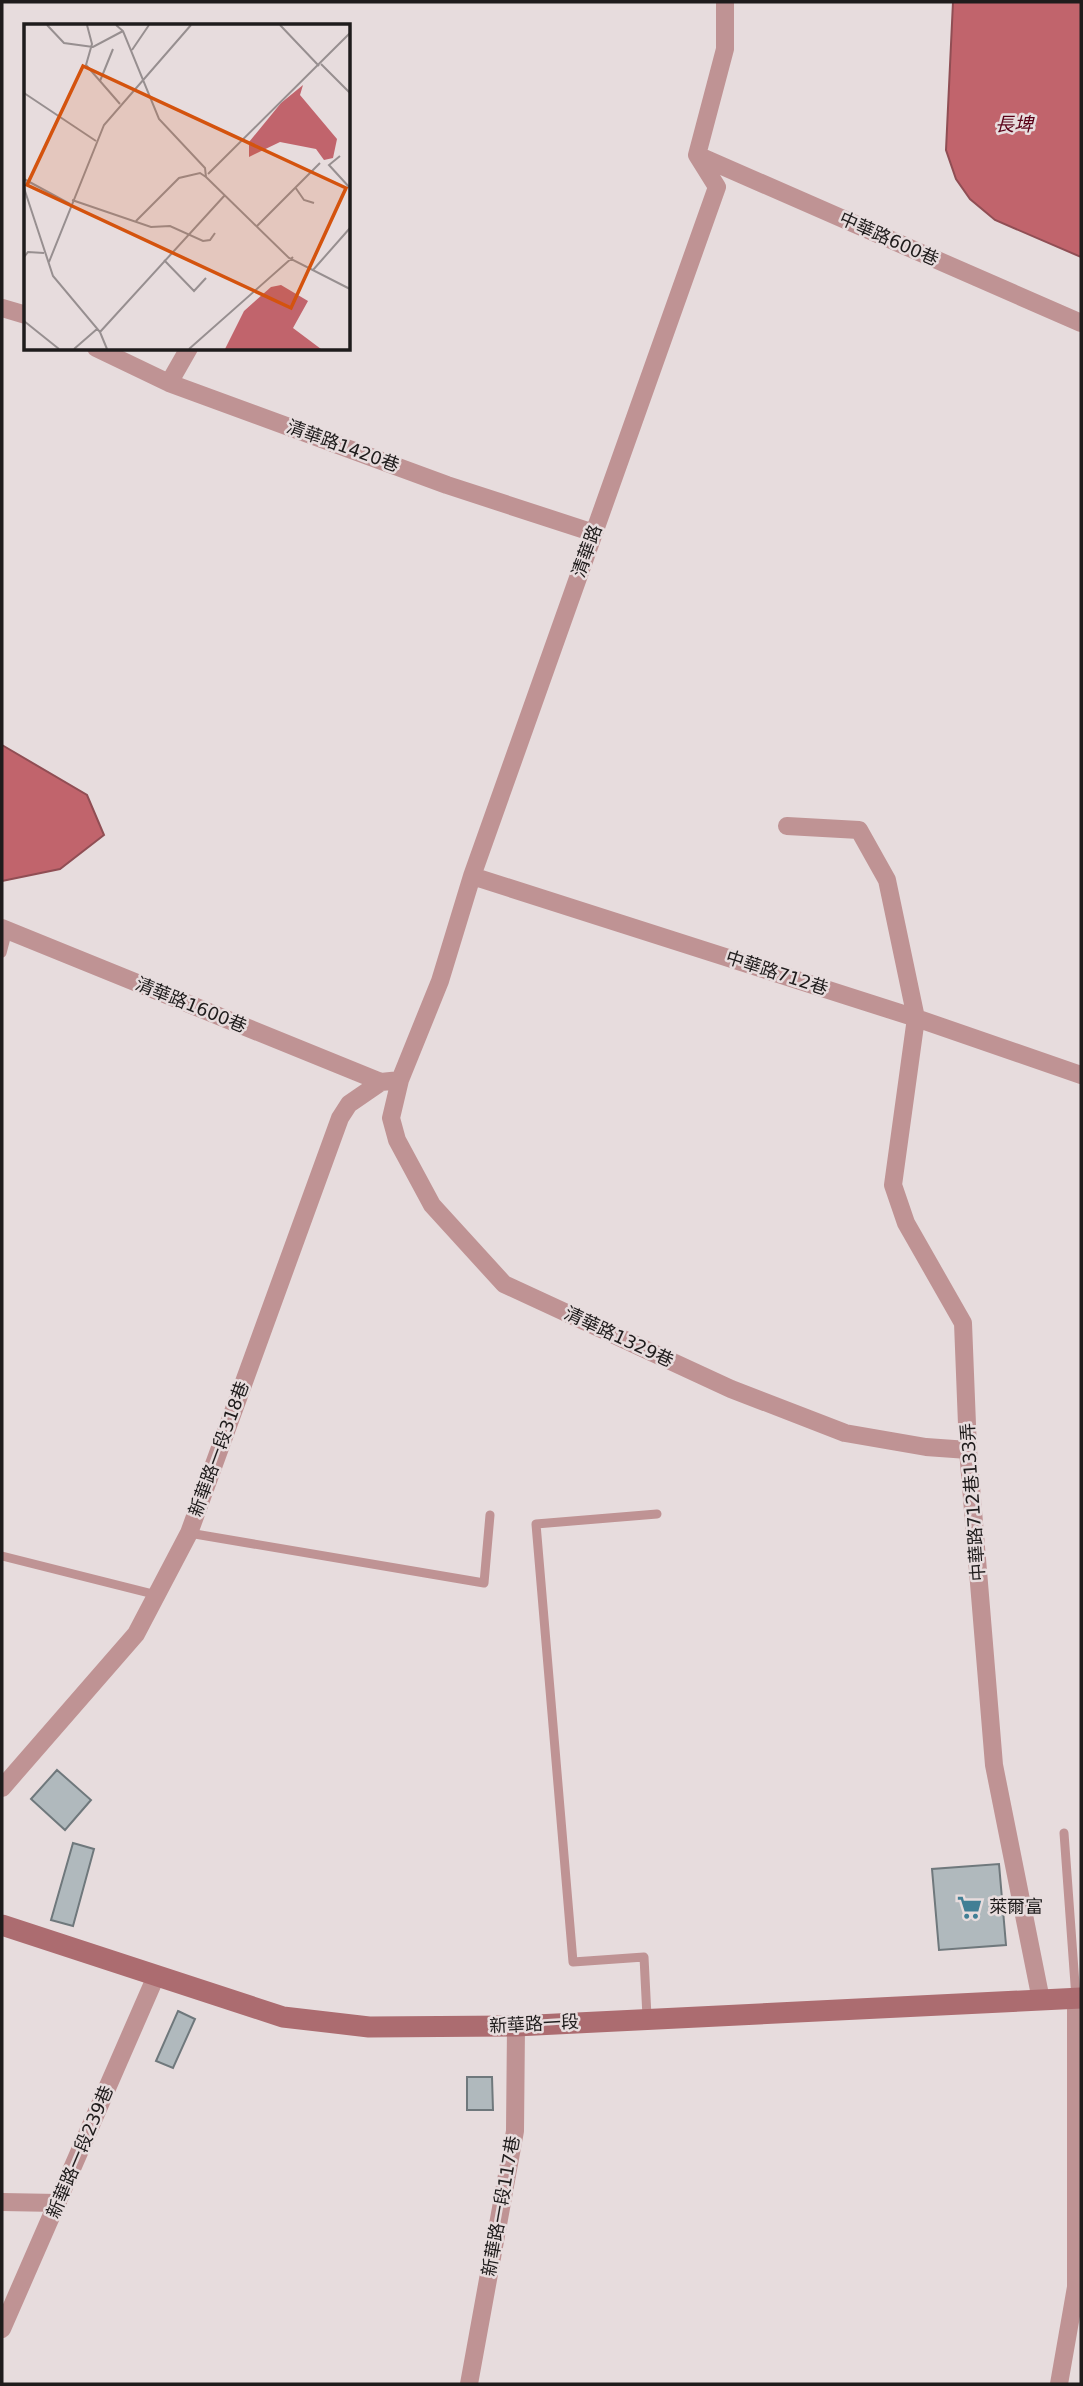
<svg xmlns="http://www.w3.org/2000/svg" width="1083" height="2386" font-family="'DejaVu Sans','Noto Sans TC',sans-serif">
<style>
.water{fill:#c1646c;stroke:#904e54;stroke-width:2}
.building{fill:#b0b9bd;stroke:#6f787c;stroke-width:2}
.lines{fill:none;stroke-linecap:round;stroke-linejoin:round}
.lane{stroke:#bf9394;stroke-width:9}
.street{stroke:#bf9394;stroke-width:18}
.secondary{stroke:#ac6c70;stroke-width:21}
.labels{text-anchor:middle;stroke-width:5;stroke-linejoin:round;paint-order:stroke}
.street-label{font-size:18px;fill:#1f1c1c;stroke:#e7dcdd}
.poi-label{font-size:18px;fill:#1f1c1c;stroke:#e7dcdd;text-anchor:start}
.water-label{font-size:19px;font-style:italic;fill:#590017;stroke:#e7dcdd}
.inset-road{fill:none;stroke:#978f90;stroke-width:2}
.view{fill:#d4530e;fill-opacity:0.15;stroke:#d4530e;stroke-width:3.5}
.inset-edge{fill:none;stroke:#1f1c1c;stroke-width:3.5}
</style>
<rect width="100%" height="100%" fill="#e7dcdd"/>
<path class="water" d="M953,2H1081V257L995,220L970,199L956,179L946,150Z
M2,745L87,795L104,835L60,869L2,881Z"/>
<path class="building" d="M57,1770L91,1800L65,1830L31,1799Z
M73,1843L94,1849L73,1926L51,1920Z
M999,1864L1006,1945L939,1950L932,1869Z
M178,2011L195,2019L173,2068L156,2061Z
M467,2077H492L493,2110H467Z"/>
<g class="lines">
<path class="lane" d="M2,953L8,930
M189,1533L484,1583L490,1515
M2,1556L157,1595
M1064,1833L1076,1998
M647,2017L644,1957L573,1962L536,1524L657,1514"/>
<path class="street" d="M697,155L1081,323
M2,308L26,315
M96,348L169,383L447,485L594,533
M169,383L189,348
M787,826L859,830L887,880L916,1018L893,1185L906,1223L963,1323L968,1450L994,1765L1041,2000
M472,876L916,1018L1081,1075
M2,928L381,1082L400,1080L440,981L472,876L717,187L697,155L725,49V2
M400,1080L391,1118L397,1140L432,1205L504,1284L731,1389L845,1433L926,1447L968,1450
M2,1788L136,1634L189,1533L340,1118L349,1104L381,1082
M2,2202L58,2203
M2,2329L156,1976
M469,2384L515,2131L516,2026
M1059,2384L1076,2287V1998"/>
<path class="secondary" d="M2,1925L283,2017L369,2027L516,2026L1081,1998"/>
</g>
<defs>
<symbol id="supermarket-bare" viewBox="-9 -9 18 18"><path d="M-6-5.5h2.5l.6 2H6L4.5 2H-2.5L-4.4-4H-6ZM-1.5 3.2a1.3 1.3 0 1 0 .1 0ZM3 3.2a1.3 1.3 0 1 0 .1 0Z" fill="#417f95" stroke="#e7dcdd" stroke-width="2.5" paint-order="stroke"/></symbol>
</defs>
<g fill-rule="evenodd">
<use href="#supermarket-bare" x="952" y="1890" width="35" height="35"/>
</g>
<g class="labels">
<g class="street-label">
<text transform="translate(889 239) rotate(24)" y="6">中華路600巷</text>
<text transform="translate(343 446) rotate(20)" y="6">清華路1420巷</text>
<text transform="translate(587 551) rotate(-70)" y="6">清華路</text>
<text transform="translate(777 973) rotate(18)" y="6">中華路712巷</text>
<text transform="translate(191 1005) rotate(22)" y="6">清華路1600巷</text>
<text transform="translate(619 1337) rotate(25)" y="6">清華路1329巷</text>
<text transform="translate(219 1449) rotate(-70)" y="6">新華路一段318巷</text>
<text transform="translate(973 1502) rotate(-94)" y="6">中華路712巷133弄</text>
<text transform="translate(534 2024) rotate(-3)" y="6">新華路一段</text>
<text transform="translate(80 2152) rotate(-67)" y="6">新華路一段239巷</text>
<text transform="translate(501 2206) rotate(-80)" y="6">新華路一段117巷</text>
</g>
<g class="poi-label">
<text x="989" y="1913">萊爾富</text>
</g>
<g class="water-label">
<text x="1014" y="131">長埤</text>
</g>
</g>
<g transform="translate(24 24)">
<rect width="326" height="326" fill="#e7dcdd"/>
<path d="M279,61L276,71L313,115L309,134L300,136L292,125L256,118L225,133V118L257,79ZM257,261L284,277L269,304L297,325H201L220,287L247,263Z" fill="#c1646c"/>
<path class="inset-road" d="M23,1L40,19L69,23L99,7M63,1L68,20L62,41L96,80M92,1L99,7L135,95L181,144L182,153L265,234L326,265M256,1L295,42M108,26L125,1M297,40L326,69M76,57L89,25M0,69L72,117M316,132L305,141L326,164M184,150L326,9M0,155L46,180M271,163L280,176L290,179M0,164L29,252L76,308L83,325M48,176L127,203L146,202L179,217L186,216L191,209M112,197L155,154L176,149L182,153M233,202L296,139M0,233L4,228L20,229M140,236L170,267L182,254M25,238L80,101L167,1M289,246L326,204M0,297L35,325M76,308L201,171M50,325L73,305M165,325L269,233"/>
<path class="view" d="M59,42L322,164L267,284L3,161Z"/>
<rect width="326" height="326" class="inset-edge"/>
</g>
<rect width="1083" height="2386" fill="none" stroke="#1f1c1c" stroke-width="7"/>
</svg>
